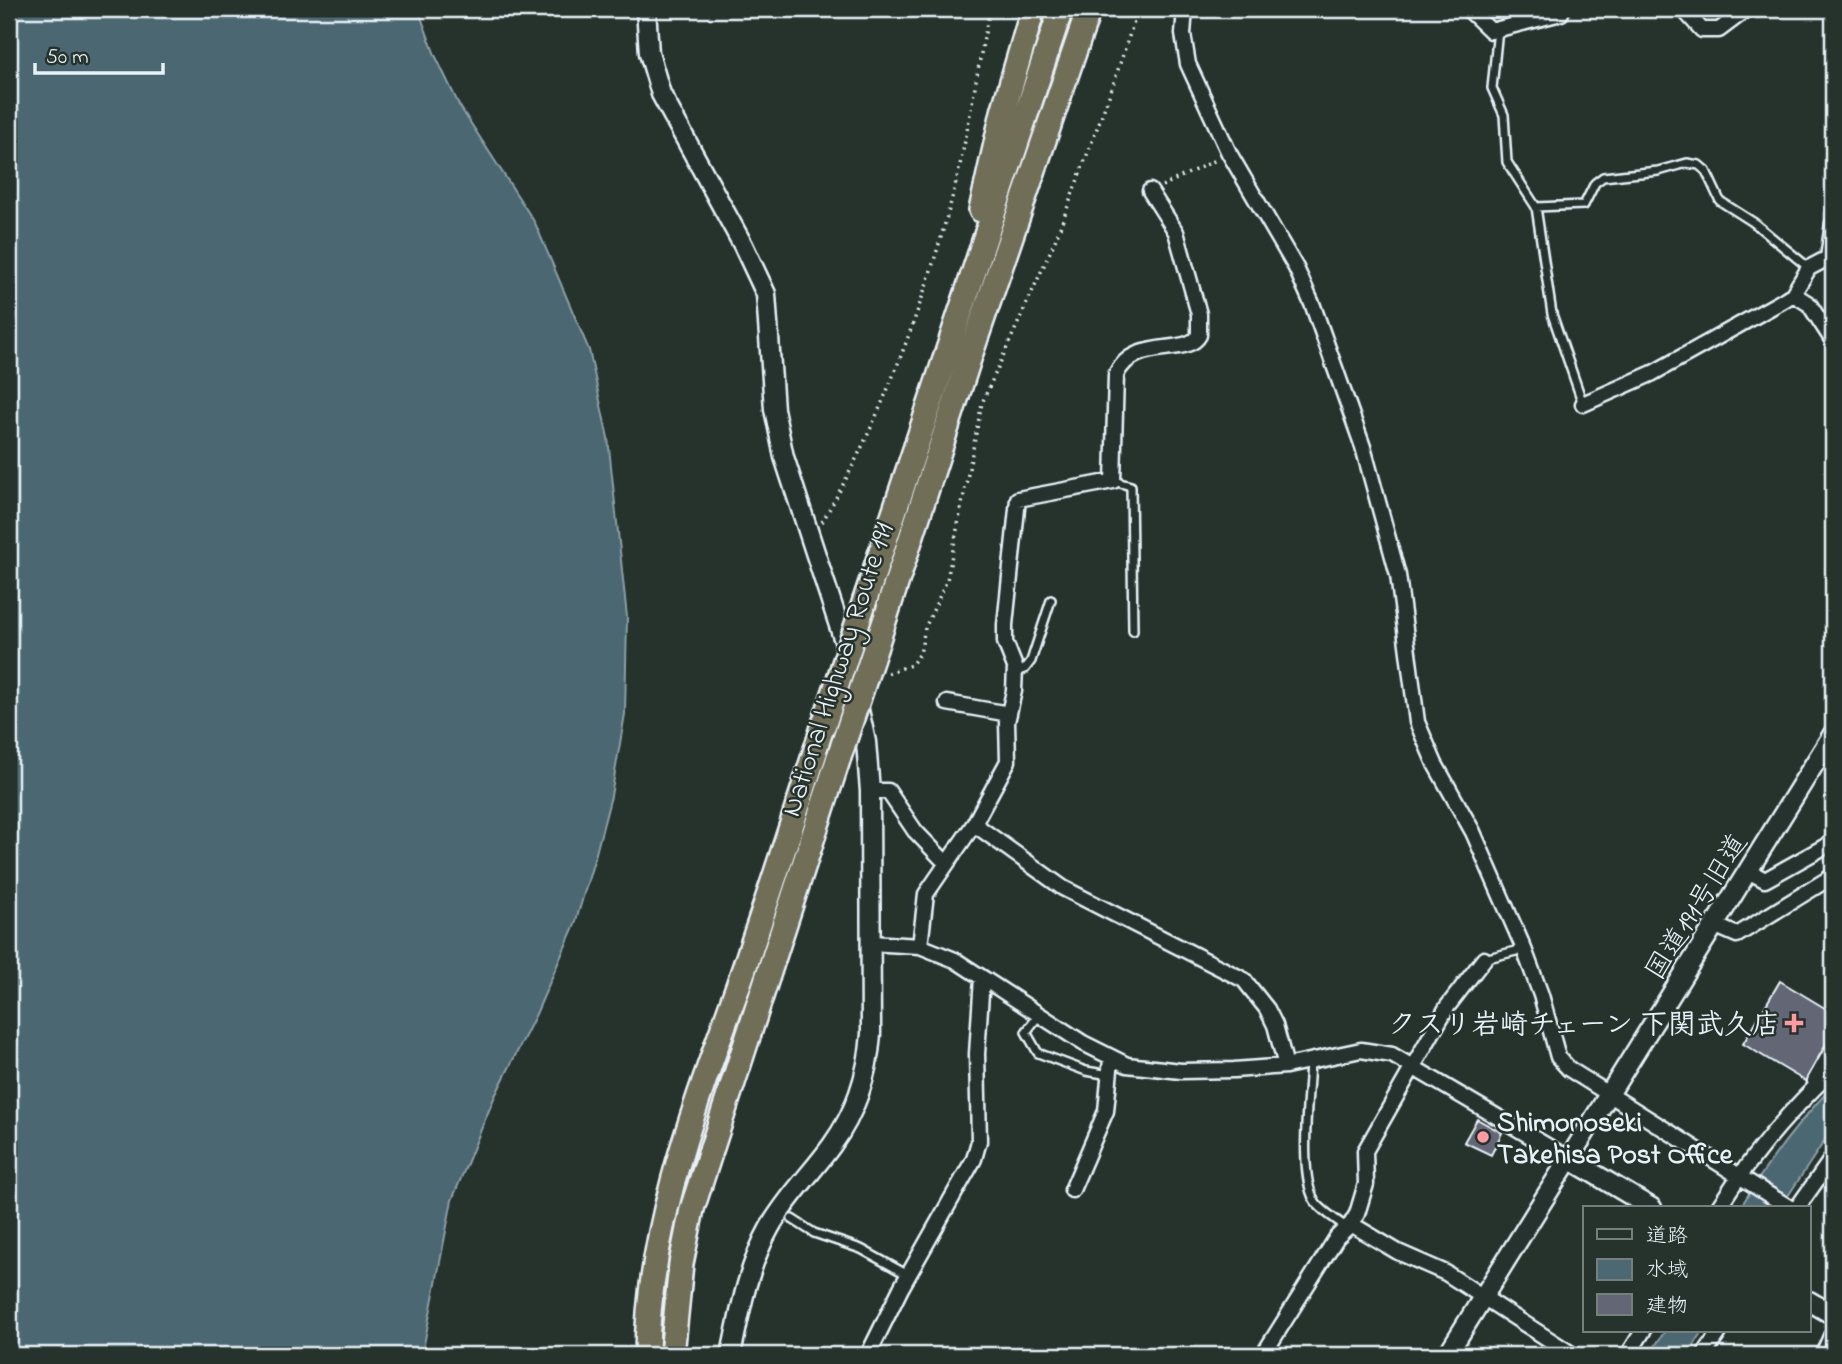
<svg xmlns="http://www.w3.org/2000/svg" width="1842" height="1364" font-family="'Indie Flower','Klee One',sans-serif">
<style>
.water{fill:#4c6872;stroke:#8a9fa8;stroke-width:2}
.building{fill:#636674;stroke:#e8f1f8;stroke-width:2}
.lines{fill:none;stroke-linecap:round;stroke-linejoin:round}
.service-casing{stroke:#e8f1f8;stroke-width:12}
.minor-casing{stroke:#e8f1f8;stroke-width:19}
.tertiary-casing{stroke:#e8f1f8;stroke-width:23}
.trunk-casing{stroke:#e8f1f8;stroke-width:28}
.path{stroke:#e8f1f8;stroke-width:3.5;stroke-dasharray:2 5;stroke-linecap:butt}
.service{stroke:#26332d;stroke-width:7}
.minor{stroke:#26332d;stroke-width:14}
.tertiary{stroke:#26332d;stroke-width:18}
.trunk{stroke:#716e59;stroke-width:23}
.trunk-bridge-casing{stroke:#e8f1f8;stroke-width:28;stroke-linecap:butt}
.trunk-bridge{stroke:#716e59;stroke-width:23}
.poi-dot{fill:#ff9aa2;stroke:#26332d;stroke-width:2.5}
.labels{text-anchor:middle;stroke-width:5;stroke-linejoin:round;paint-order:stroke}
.street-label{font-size:28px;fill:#e8f1f8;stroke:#26332d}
.poi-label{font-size:28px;font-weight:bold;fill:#e8f1f8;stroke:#26332d;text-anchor:end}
</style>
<rect width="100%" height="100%" fill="#26332d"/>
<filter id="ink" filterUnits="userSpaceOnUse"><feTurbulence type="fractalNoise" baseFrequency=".0143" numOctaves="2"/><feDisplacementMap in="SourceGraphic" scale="14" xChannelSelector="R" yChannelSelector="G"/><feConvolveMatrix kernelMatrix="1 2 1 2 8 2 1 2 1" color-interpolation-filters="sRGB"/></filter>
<g filter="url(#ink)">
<path class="water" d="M9,9H418L435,55L459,105L535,223L589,350L608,438L627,617L625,714L611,796L595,857L575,924L536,1014L494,1098L452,1200L422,1355H9Z
M1833,1086V1128L1780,1208H1740C1767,1163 1797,1123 1833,1086Z
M1665,1331H1703L1688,1355H1649Z"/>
<path class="building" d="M1780,981L1833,1013V1034L1805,1081L1743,1044Z
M1477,1119L1502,1133L1491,1155L1464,1142Z"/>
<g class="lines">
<defs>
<path id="service" d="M1498,29L1492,88L1504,115L1507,162L1536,207L1552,314L1583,404
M1536,207L1584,205L1595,183L1603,177L1658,171L1687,163L1699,165L1706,171L1720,201L1753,222L1809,268
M1113,481L1131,486L1133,631
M1015,672L1025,669L1031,661L1051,600
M1484,959L1524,949
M1039,1015L1026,1032L1038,1053L1086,1071L1110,1075
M1310,1061C1309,1093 1297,1181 1317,1204C1325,1213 1337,1220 1347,1228
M792,1219L814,1233L861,1249L908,1275"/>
<path id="minor" d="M1185,9L1183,34L1188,64L1229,153L1296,268L1313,306L1363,447L1398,575L1417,722L1435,764L1473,832L1524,949L1541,995L1558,1057L1569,1069L1790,1208
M1468,9L1491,31L1561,13L1562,9
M1683,9L1702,30H1719L1747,9
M1793,294L1809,304L1833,341
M1583,404L1653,373L1784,300L1793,294L1809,268L1828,258L1833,223
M947,703L1009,714
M870,791H888L915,831L946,863
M974,824L1063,888L1244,980L1267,1009L1275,1025L1286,1066
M1748,871L1765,880L1833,842
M1714,925L1737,935L1833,876
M870,943L920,946L955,960L1083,1043L1127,1065L1181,1071L1234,1070L1286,1066L1361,1050L1392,1055L1571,1160
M920,946L926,894L974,824L1008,761L1007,722L1014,691L1015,667L1005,642V625L1018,499L1113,481L1116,375C1133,336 1188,357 1199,335V314L1176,232L1150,191
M1815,1081L1833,1049
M1072,1190L1106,1111L1111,1059
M1718,1208C1749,1159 1790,1110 1833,1070
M1797,1208L1833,1157
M1351,1224L1398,1252L1446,1273L1573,1355
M868,1355L901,1288L974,1159L979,1141L977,1054L982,978
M1263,1355L1337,1237L1351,1224L1357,1214L1366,1184L1365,1151L1447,1007L1484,959
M1628,1355L1643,1331
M1704,1355L1720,1331"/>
<path id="tertiary" d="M646,9L649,53L661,94L743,245L766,294L774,409L784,457L844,641L866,742L870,791L871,1034C868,1074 856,1112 832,1145C812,1173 787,1197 770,1227C748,1266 740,1311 731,1355
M1571,1160L1652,1208
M1809,1301L1833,1315
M1447,1355L1833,734
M1825,1355L1833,1337"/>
<path id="trunk" d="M981,210L1003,112L1033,9
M865,600L1061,9
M876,646L971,353L1089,9
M647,1355C648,1227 695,1106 738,986C768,899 796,812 824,724
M672,1355L681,1264L692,1209L839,757"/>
</defs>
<use href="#service" class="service-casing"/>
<use href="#minor" class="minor-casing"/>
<use href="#tertiary" class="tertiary-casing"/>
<use href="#trunk" class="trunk-casing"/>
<path class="path" d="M1162,186L1218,159
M822,522C879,426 922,309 951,202C968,139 976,72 990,9
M888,673L911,665L920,654L925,628L947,580L982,403L1055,241L1113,85L1138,9"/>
<use href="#service" class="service"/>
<use href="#minor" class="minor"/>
<use href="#tertiary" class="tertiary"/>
<use href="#trunk" class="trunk"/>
<defs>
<path id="trunk-bridge" d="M824,724L865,600
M839,757L876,646"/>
</defs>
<use href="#trunk-bridge" class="trunk-bridge-casing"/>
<use href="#trunk-bridge" class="trunk-bridge"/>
</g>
</g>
<g class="poi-dot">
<path d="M1790.5 1012.5h7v7h7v7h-7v7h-7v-7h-7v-7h7z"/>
<circle cx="1483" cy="1137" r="7"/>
</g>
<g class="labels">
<g class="street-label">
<text transform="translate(836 669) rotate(-72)" y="10">National Highway Route 191</text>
<text transform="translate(1695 906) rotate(-58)" y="10">国道191号旧道</text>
</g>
<g class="poi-label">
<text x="1780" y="1033">クスリ岩崎チェーン 下関武久店</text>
<text x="1497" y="1131" text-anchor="start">Shimonoseki<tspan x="1497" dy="32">Takehisa Post Office</tspan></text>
</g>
</g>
<rect width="1842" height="1364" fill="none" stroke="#26332d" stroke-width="35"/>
<rect x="18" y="18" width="1807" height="1329" fill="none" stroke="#e8f1f8" stroke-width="2.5" filter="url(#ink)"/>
<rect x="1583" y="1206" width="228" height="126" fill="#26332d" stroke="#747f7e" stroke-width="2"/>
<rect x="1597" y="1229" width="35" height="10" fill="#26332d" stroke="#747f7e" stroke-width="2"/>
<text x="1646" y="1242" font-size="21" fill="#e8f1f8">道路</text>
<rect x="1597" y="1259" width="35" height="21" fill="#4c6872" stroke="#747f7e" stroke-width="2"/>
<text x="1646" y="1276" font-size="21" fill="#e8f1f8">水域</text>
<rect x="1597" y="1294" width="35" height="21" fill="#636674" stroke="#747f7e" stroke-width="2"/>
<text x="1646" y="1312" font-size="21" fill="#e8f1f8">建物</text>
<path d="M35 63v10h128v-10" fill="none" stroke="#e8f1f8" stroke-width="3.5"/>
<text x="46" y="63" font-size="21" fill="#e8f1f8" stroke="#26332d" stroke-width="5" paint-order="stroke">50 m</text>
</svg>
